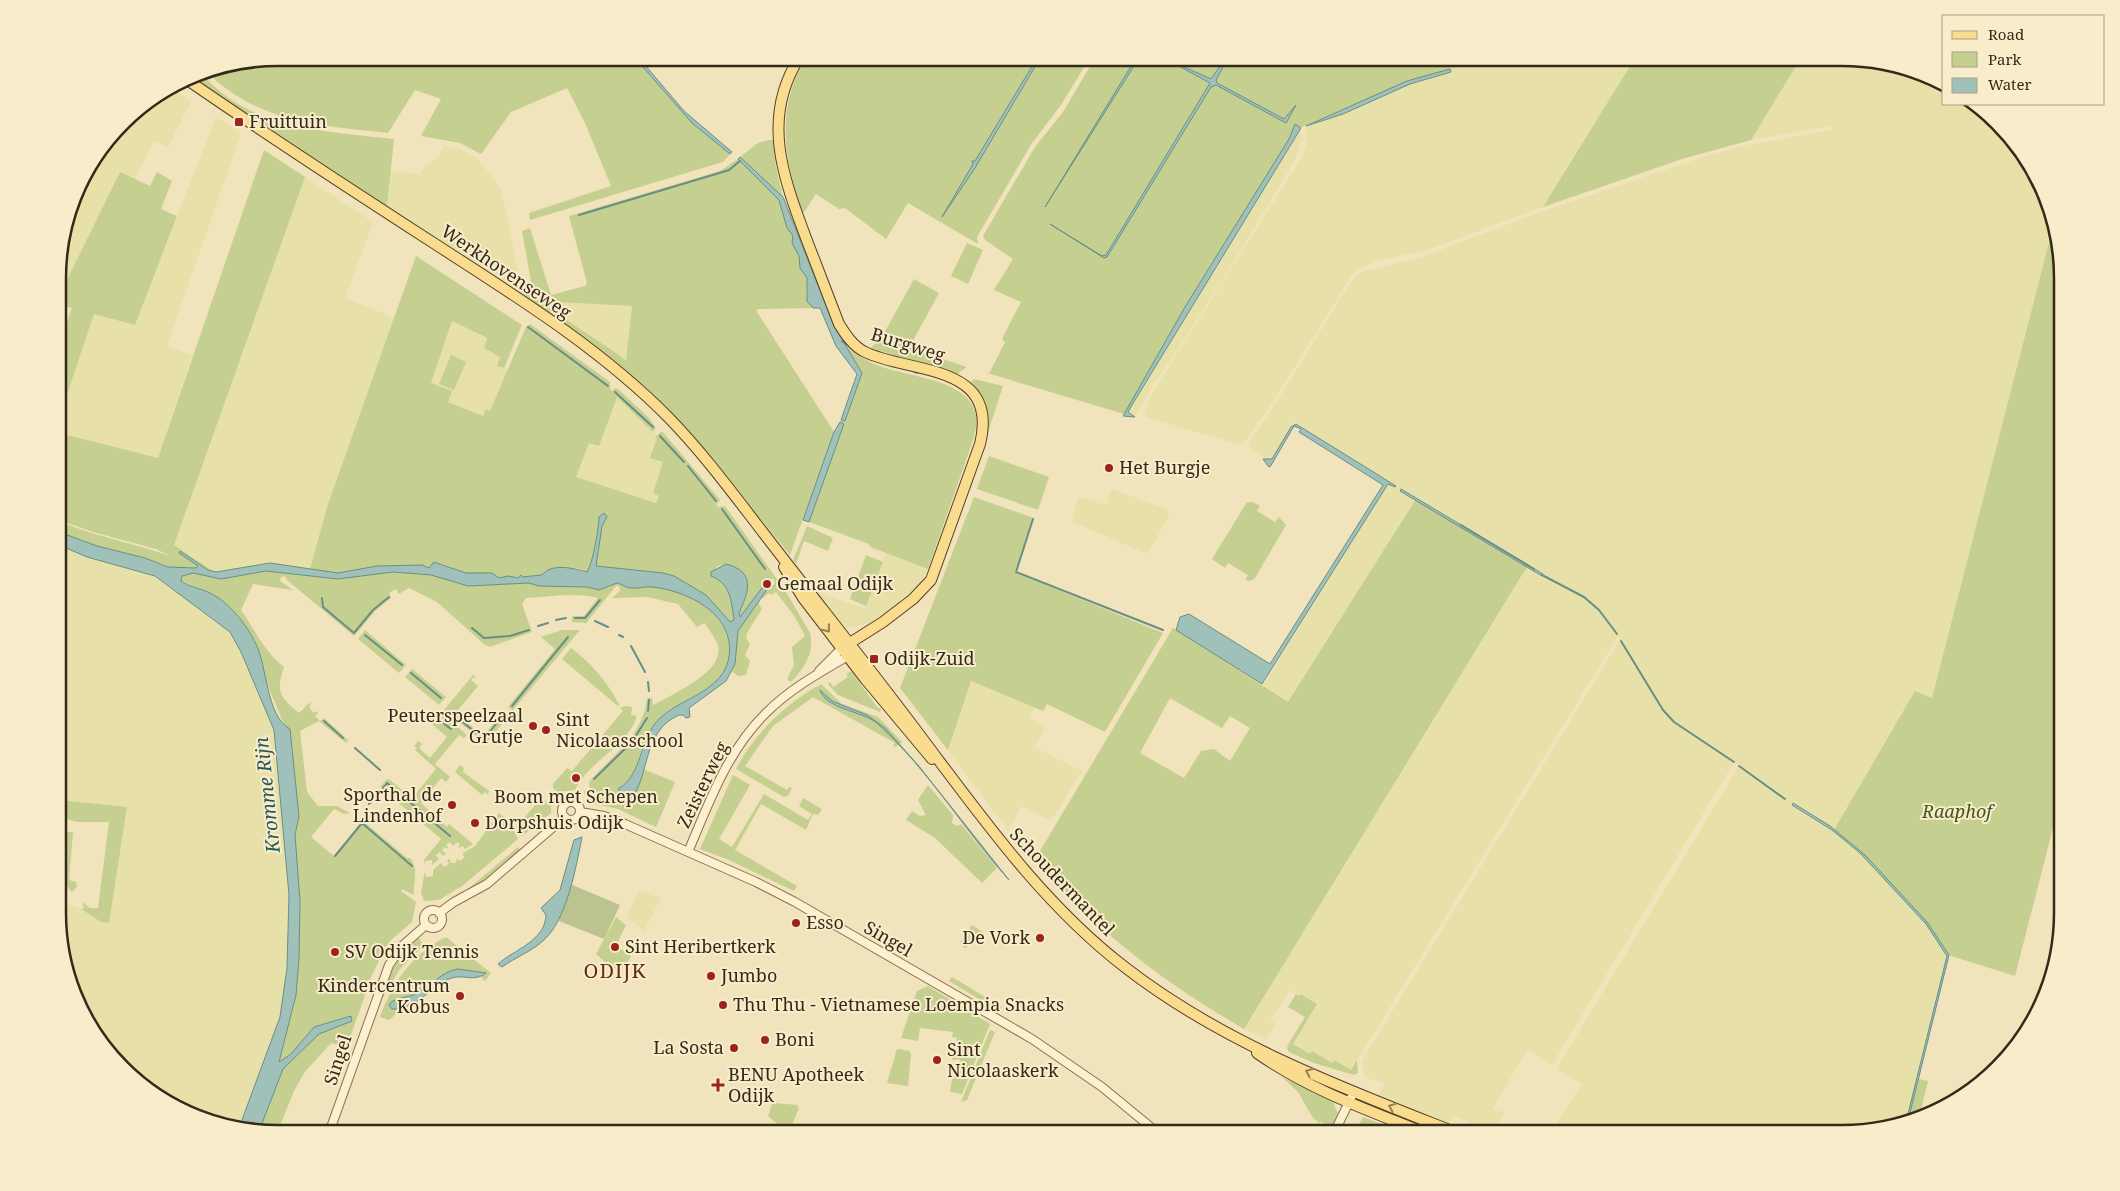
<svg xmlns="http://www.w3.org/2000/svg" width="2120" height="1191" font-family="'Noto Serif',serif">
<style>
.farmland{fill:#e7e0a8}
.green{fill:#c5cf8f;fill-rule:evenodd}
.cemetery{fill:#bbc38f}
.water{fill:#a0c1b9;stroke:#678f87}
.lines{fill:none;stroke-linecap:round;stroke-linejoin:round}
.stream{stroke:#678f87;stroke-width:2}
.minor-casing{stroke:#897254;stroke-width:10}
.major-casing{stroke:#564029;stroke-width:12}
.minor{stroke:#fcf0ce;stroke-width:8}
.major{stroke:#f9dc8e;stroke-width:10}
.oneway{stroke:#988254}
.poi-dot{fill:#9d231f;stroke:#f8edcb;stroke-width:2}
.labels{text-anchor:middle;stroke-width:4;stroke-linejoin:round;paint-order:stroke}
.poi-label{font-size:18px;fill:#37291a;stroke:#f8edcb;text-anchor:start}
.street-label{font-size:18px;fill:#37291a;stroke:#f8edcb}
.park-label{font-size:18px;font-style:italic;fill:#45551f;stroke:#f8edcb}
.water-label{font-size:19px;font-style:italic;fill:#285857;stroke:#f8edcb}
.quarter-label{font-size:20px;letter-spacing:1px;fill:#672a16;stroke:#f8edcb}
.rim{fill:none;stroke:#37291a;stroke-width:2.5}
</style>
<rect width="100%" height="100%" fill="#f1e3bb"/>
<path class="farmland" d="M1482,58H1635L1543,207L1427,250L1375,261L1354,272L1270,406L1242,445L1145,417L1147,405L1154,390L1301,159L1307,142L1306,127L1403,84Z
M1801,58H1842L1899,65L1944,83V104H1970L2026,156L2051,207L2052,215L2050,222L2054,221V223L1932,698L1915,691L1834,830L1862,853L1924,921L1948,955L1908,1117L1856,1133H1551L1582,1084L1557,1068L1739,766L1734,762L1552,1065L1527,1050L1492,1109L1505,1113L1489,1133H1474L1468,1131L1469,1122L1456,1117L1446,1124L1378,1097L1385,1084L1365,1077L1362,1061L1620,640L1618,636L1351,1070L1334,1061L1332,1063L1312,1052L1310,1054L1293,1044L1317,1005L1290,990L1270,1020L1276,1024L1266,1040L1244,1029L1528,565L1416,500L1288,703L1263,686L1389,482L1294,421L1271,459L1268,460L1247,446L1290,381L1350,283L1362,272L1422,257L1546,210L1697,159L1746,145L1833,130L1830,126L1751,140Z
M172,88L191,101L168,147L154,141L135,179L120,172L59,296V249L80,180L132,112Z
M216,117L237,131L240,136L167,346L192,355L158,458L59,433V418L94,313L135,324Z
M1293,129H1299L1302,138L1295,160L1224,278L1174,355L1152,386L1135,417L1124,414Z
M444,145L465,151L479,160L500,188L509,223L521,295L387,206L391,171L420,174L426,163L432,162L438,156Z
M305,177L373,222L345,298L395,318L327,507L310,569L270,563L214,572L174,545Z
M536,301L632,306L626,361L616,353Z
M452,321L487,339L489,352L501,357L497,365L508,370L490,411L483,416L448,402L431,383Z
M617,396L656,435L664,462L653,493L659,495L656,503L576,477L589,442L599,445Z
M1111,489L1167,509L1169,515L1149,552L1145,553L1073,522L1072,517L1079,497L1106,505Z
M59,545L155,576L230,632L241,652L274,730L289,895L287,968L280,1017L239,1128L221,1126L168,1104L95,1036L59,942V903L77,907L101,922L109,923L127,807L59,800Z
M886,553L928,569L920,584L876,619L869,624L843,628L816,591L865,609Z
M971,681L1035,707L1029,718L1046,726L1034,747L1082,771L1051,821L1022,806L1008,830L948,750Z
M639,891L661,898L644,931L627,916Z"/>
<path class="green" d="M278,58H635L692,123L730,154L723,162L716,164L530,220L529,213L611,186L585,123L567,88L511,112L481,154L460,143L421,136L441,99L415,90L388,133C334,127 277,124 231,92C222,85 214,81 209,71Z
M806,58H1090L1061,105L1032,143L977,237L978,244L908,203L886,239L845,208L839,209L816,194L803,214C784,162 775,107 806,58Z
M1095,58H1482L1403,84L1295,130L1124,414L987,373L990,372L1005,342L1002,339L1021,302L994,290L1013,259L985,240L983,236L1035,147L1063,112Z
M1635,58H1801L1751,140L1682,159L1543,207Z
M203,75C251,130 327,131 394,139L387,206L201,83Z
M769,140H773L776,167L783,197L740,157L758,143Z
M264,150L305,177L174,545L214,572L189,567L174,568L145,558L97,546L59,532V521C95,537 136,543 172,557L156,549L93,532L59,520V433L158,458Z
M738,159L779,200L793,236L792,243L799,256V264L807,278L806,295L813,308L757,309V312L834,432L790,555L703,448L647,388L586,341L521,295V292H528L532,296L533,292L522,231L530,228L551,295L585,286L587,283L569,216L720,171ZM538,301L632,306L626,361L616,353Z
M120,172L150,186L157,172L172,181L161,209L177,216L135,325L94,314L59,418V343L72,308L59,304V296Z
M2054,223L2062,263V819L2055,820L2015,976L1948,955L1924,921L1862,853L1834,830L1915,691L1932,698Z
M967,243L983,250L968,284L951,276Z
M416,256L522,325L504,368L497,366L500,357L484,348L487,338L452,321L431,383L452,391L448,402L483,416L486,409L490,411L526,327L530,324L610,382V389L612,391L616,388L618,389L649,418L656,428L653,432L617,397L599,446L589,443L576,477L656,503L659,496L653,493L663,462L650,458L657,438L655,437L662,431L720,500L716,505L718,507L725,506L786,592L810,633C815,653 804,668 791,682L787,679L794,665L792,647L805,636L795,617L776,592L771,595L769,593L760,600L759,604L762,609L747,633L746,638L750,644L745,655L750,661L746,675L738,676L732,671C737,659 735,649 737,636C739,620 763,592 775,583L773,578L756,595L741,618L739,613L745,599L742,571L726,564L718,566L711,576C731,584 731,600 734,620L730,622L706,595L674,576L663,573L596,566L602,526L607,517L604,513L601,515L592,565L587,572C575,565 559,569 545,571L542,575L499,579L491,573H466L443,564L429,568L422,565L377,566L338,573L310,569L327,507Z
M914,279L939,293L909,348L967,367L957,374L871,348L883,335Z
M842,341C853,353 865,361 880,366C907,377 971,379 976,416C978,425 974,435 972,443L928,569L870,547L869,544L809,522L844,424L840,422L841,420L844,421L862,373Z
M451,355L466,362L454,390L439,384Z
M974,379L1003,386L988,432L986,403L971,382Z
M989,456L1049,477L1038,510L977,489Z
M974,497L1034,518L1015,572L1163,633L1105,732L1047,704L1043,711L971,681L948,750L900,688Z
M1416,499L1528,565L1244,1029C1162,981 1098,933 1036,860L1037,856L1173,628L1288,702ZM1170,698L1222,728L1230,716L1250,728L1230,761L1214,749L1201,751L1184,778L1140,753Z
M1247,502H1253L1260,506L1257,511L1275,522L1279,517L1286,525L1255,578L1250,581L1245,580L1248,575L1228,563L1225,568L1212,559Z
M807,526L833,538L828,551L804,541L796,564L793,560Z
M866,555L883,562L866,606L850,599Z
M266,571L338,579L380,572L416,573L431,575L468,586L530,583L539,586L587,587L599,590L614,583C621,583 626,588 632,588C636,588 640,586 644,586C656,585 669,590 681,593C714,603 747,646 719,678C702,698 670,703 654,724C639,744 640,775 618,789H636L643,769L675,782L656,827L618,809L591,803L584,793L585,790L590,791L589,782C612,755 643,737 647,698H652L653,705L659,702C676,692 728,670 717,643C714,636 708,629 705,623L697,627L678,604L647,597L612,598L620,591L619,586H616L586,623L572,622V616H584L598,598C575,592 549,597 526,598L522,604L532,632L490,647L484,644L437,602L409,588L399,594L396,589L389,593L391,598L375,611L354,636L287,580L285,576L281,577L280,581L293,590L253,584L241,610C255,630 265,653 284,667C276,693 279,696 299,713L308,704L313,703L309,706L313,713L317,711L318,713L315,716L320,721L324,718L348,740L346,743L319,721L300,731L307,792L318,806H337L350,813L344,814L334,809L311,837L334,856L363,821L407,858H410C419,869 413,882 414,895L402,889L401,891L416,902L412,922L390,941L383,952L367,986L361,985L360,988L366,992L347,1047L331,1043L304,1073L294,1091L277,1133L259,1131L283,1069L319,1034L352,1021L350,1016L314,1027L292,1053L279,1062L296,995L299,958L300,901L295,835L298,823L292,744L263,674L257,645L249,631L200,589L181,581L182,576L193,573L221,579Z
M365,630L406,665L399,673L358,639Z
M562,630H580L508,716L512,710L508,707L555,649L541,637Z
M571,648C594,666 606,680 620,706H618L562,659Z
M412,669L446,697L439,705L405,677Z
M851,671L877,707L881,709L880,712L838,695L828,684L830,682L833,687L848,677L846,674Z
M473,675L477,678L474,677L471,680L478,686L457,711L450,715L444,710Z
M821,684L842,704L878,717L902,742L896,747L893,746L895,743L813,697L773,726L745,766L787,790L789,787L792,788L788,796L784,797L736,769C755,733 785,704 821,684Z
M625,706L632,707L631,715L637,716C627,748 589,760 575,790L557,792L553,788V784L567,768L572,771L623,711L620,708Z
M442,713L467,735L464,738L459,735L435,764L450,777L446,782L441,778L421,803L447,827L449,824L473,844L465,849L463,846L458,848L460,844L457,842L453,846L450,842L446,845L449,849L444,847L442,851L446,854L443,856L440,852L436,855L439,859L432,865V860L425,861L424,866V860L441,839L380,787L387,779L390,780L412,798L436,769L415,750L417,748L414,746L418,741L422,744L419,748L430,758L447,737L432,724L438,717L442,718L439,716Z
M455,713L483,736L500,716L505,720L486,744L452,716Z
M460,765L464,768L463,772L489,791L488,795L485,792L482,795L455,772Z
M733,775L750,785L719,839L732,847L764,794L808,820L812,814L799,806L803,798L822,809L818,815L813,814L806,830L761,804L735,850L797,886L794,891L729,860L700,849Z
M928,785L953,815L952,823L957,826L961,824L997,868L982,883L935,838L906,820L912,811L920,816L926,815L918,800Z
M543,799L551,806V813L522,836L516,827L538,802Z
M59,800L127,807L109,923L101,922L81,909L84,908L82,902L90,908H98L109,822H77L59,817Z
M499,813L510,822L518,839L462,886L439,900L424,901L421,892L425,871L426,877L433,876V870L441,863L444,867L449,864L447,860L449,859L451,863H456L457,858L460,861L465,857L462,854L475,846Z
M64,832H73L69,880L76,882L77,887L72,892L63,882Z
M518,847L521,850L514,856L515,857L483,883L449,902L447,901L468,889Z
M616,917L626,925L616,946L631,956C619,979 610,966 596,954Z
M972,925L984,933L977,941L965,948L960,943Z
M417,936L424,945L400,969L383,997L380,996L395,965Z
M446,937L491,973L485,981L481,977L486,973H480L437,978L417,993L395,1000L392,1009L401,1010L389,1020L380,1017C393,982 412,954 446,937Z
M952,977L1002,1007L999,1011L949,981Z
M928,986L990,1024L962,1094L950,1092L954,1068L960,1067L961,1062L959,1059L952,1060L953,1051L960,1055L963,1048L956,1044L957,1038L952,1037L953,1032L920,1028L918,1041L901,1038L917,991Z
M1296,994L1299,996L1300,994L1317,1004L1293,1044L1310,1054L1312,1051L1332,1063L1334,1060L1351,1070L1357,1060L1358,1073L1354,1075L1314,1063L1289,1052L1287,1048L1289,1043L1305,1017L1288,1007Z
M990,1030L995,1032L967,1100L961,1102Z
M897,1049L909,1051L911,1054L908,1086L887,1083Z
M1282,1077L1333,1102L1338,1114L1333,1124L1328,1126L1321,1122L1319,1123L1313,1118L1298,1092Z
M1919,1079L1928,1081L1920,1114L1909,1117Z
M775,1103L797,1105L799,1108L790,1129L786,1131L768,1116L772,1104Z
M1363,1117L1406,1133H1407H1350H1354Z"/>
<path class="cemetery" d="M570,884L620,905L604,939L559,921Z"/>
<path class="water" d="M635,58H639L684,111L732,152L730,154L692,123Z
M1037,58H1040L975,168L942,217L973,164L972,161H975Z
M1136,58H1139L1045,207Z
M1164,58L1211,79L1226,58H1228L1216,80L1217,83L1284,119L1296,105L1286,123L1216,85L1211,87L1107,257L1104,258L1050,224L1102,256L1106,255L1210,83Z
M1450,69L1451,72L1410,84L1343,114L1306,126L1407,81Z
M1295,124L1301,128L1132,405L1128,412L1135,417L1123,416L1185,307L1289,139Z
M740,157L783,197L835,328L862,373L845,421L841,420L857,374L836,346L820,308H813L807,301V278L800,268L799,256L792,243L793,236L787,228L779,200L738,159Z
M840,422L844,424L809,522L803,520L834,432Z
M1296,424L1396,486L1395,487L1388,484L1262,684L1176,630L1180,617L1189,614L1270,664L1383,485L1299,432L1301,429L1294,426L1270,467L1268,466L1263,459H1272L1291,427Z
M1401,489L1543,574L1542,576L1400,491Z
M604,513L607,517L602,526L596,566L663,573L674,576L706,595L730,622L734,620C731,600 731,584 711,576V572L726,564C756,572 749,591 739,613L740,617L762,588H768L738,631L735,664L726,681L689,708L690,717L686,718L683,715H679C639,732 651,786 626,803L621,800L623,794L618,789C643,775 639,737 660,718C677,702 704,696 720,677C728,667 731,654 729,642C723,608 684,591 653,587C645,586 638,589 631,588C626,588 622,584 617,583L599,590L587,587L539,586L529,583L468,586L431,575L393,572L338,579L266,571L221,579L193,573L182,576L181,581C189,587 200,588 210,593C229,602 247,625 256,644C267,665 266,716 290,729L299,816L295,835L300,901L299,958L296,995L279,1062L291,1054L314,1027L351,1016L352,1021L319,1034L283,1069L259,1131L239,1128L280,1017L287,968L289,895L274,730L241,652L230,632L155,576L87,557L59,545V532L97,546L145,558L168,567L196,568L198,566L179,553L180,551L208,570L216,572L270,563L338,573L377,566L422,565L429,568L434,562L466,573H492L499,578L508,576L518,578L521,575L522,577L542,575C552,562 576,569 587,572C593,563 599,527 599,517Z
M820,690L832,701L867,715L885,728L918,765L1009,880C964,830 928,769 877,723C862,711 826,709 820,690Z
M1793,803L1830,826L1865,855L1927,922L1949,955L1909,1117L1907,1118L1947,956L1926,924L1860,853L1832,830L1792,805Z
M582,837C576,867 567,919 544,940C531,952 516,957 502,967L498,964C515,949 545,941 546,915L541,908L560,890L574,840Z
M458,969L486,973C474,983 462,973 449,979C429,988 416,1010 392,1009L389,1005C393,997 409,998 417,993C432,985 441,972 458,969Z"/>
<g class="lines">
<path class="stream" d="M579,215L716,174L729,170L740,161
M528,327L608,386
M842,341L854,350
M867,358L876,361
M910,370L918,373
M615,392L653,427
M660,436L684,462
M688,466L716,501
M722,509L765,569
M1033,519L1016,572L1163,630
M1461,525L1534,569
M1542,575L1584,597L1599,610L1617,634
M322,598L323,607L354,633L373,610L389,597
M575,618H585L600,600
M556,620L566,618
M595,621L608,627
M538,626L548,623
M472,628L484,638L510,636L529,630
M365,635L402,665
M619,635L623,637
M1621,641L1663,710L1674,722L1734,762
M631,646L645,672
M411,673L441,698
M648,682L649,691
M512,706L568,637
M648,711L649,700
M455,716L484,739L500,719
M324,721L343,738
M443,723L451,729
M355,748L380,770
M1739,766L1785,799
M594,779L632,742L647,718
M383,788L387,783L450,836
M369,804L380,791
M335,856L362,823L412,866"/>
<defs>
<path id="minor" d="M819,671L842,648
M562 811a9 9 0 1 1 18 0a9 9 0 1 1-18 0Z
M580,812L604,816L625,824L756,882L795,902L1032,1039L1102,1087L1158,1133
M688,852C709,803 727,751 766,713C790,689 819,673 848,656
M424 919a9 9 0 1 1 18 0a9 9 0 1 1-18 0Z
M439,913L454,902L487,884L565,817
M329,1133L389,965L402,946L426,925
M1334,1133L1351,1098"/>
<path id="major" d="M799,58C761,118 783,177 806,238C817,267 828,295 839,324C846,335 853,346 865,352C911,374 1000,363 980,444L931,580L913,599L883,622L842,648
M186,79C267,135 350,189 432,242C514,295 600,348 669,418C704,454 734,495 765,535C818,604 873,672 925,742C986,823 1045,906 1126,968C1224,1044 1343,1088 1457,1133
M784,567L803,598L866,680L932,759
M1257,1053C1308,1089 1367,1110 1425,1133"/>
</defs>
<use href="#minor" class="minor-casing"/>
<use href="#major" class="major-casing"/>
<use href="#minor" class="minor"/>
<use href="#major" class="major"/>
</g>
<defs><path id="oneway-chevron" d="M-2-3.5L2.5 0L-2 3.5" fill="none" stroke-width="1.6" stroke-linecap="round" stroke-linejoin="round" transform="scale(1.25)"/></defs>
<g class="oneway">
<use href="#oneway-chevron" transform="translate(827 629) rotate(52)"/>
<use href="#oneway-chevron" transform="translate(1309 1072) rotate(-156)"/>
<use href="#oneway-chevron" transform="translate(1392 1107) rotate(-158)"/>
</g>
<g class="poi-dot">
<rect x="234" y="117" width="10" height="10" rx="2.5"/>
<circle cx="1109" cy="468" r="5"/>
<circle cx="767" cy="584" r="5"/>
<rect x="869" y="654" width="10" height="10" rx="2.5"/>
<circle cx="533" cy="726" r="5"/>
<circle cx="546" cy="730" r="5"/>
<circle cx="576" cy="778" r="5"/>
<circle cx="452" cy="805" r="5"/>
<circle cx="475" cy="823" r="5"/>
<circle cx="796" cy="923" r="5"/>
<circle cx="1040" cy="938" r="5"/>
<circle cx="615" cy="947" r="5"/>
<circle cx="335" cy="952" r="5"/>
<circle cx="711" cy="976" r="5"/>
<circle cx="460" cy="996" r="5"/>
<circle cx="723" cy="1005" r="5"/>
<circle cx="765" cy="1040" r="5"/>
<circle cx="734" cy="1048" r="5"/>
<circle cx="937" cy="1060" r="5"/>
<path d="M715.5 1077.5h5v5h5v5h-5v5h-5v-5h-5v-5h5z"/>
</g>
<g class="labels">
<g class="poi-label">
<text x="249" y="128">Fruittuin</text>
<text x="1119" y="474">Het Burgje</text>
<text x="777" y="590">Gemaal Odijk</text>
<text x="884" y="665">Odijk-Zuid</text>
<text x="523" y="722" text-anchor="end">Peuterspeelzaal<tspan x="523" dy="21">Grutje</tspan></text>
<text x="556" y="726">Sint<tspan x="556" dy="21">Nicolaasschool</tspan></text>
<text x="442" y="801" text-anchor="end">Sporthal de<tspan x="442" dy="21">Lindenhof</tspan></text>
<text x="576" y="803" text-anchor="middle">Boom met Schepen</text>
<text x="485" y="829">Dorpshuis Odijk</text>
<text x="806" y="929">Esso</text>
<text x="1030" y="944" text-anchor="end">De Vork</text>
<text x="625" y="953">Sint Heribertkerk</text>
<text x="345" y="958">SV Odijk Tennis</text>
<text x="721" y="982">Jumbo</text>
<text x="450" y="992" text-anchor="end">Kindercentrum<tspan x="450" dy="21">Kobus</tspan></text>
<text x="733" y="1011">Thu Thu - Vietnamese Loempia Snacks</text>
<text x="775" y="1046">Boni</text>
<text x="724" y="1054" text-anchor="end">La Sosta</text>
<text x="947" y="1056">Sint<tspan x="947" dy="21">Nicolaaskerk</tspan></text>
<text x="728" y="1081">BENU Apotheek<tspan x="728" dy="21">Odijk</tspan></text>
</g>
<g class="street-label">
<text transform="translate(506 272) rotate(34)" y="6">Werkhovenseweg</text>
<text transform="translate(908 345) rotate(17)" y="6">Burgweg</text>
<text transform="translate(703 785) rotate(-64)" y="6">Zeisterweg</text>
<text transform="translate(1062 882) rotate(46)" y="6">Schoudermantel</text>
<text transform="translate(888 939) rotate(30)" y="6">Singel</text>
<text transform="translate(338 1060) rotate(-72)" y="6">Singel</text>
</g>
<g class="park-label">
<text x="1957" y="818">Raaphof</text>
</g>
<g class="water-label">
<text transform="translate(267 795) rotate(-96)" y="7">Kromme Rijn</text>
</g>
<g class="quarter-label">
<text x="615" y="978">ODIJK</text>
</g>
</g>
<path d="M0 0H2120V1191H0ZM278 66H1842A212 212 0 0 1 2054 278V913A212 212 0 0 1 1842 1125H278A212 212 0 0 1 66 913V278A212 212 0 0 1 278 66Z" fill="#f8edcb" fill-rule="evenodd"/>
<path class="rim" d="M278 66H1842A212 212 0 0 1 2054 278V913A212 212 0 0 1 1842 1125H278A212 212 0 0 1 66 913V278A212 212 0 0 1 278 66Z"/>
<rect x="1942" y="15" width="162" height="90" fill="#f8edcb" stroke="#ab9f84"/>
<rect x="1952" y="31" width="25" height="8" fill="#f9dc8e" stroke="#ab9f84"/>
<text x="1988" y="40" font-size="15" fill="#37291a">Road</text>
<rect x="1952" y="52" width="25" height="15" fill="#c5cf8f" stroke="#ab9f84"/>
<text x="1988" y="65" font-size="15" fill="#37291a">Park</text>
<rect x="1952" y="78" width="25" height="15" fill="#a0c1b9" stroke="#ab9f84"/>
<text x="1988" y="90" font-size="15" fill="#37291a">Water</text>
</svg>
